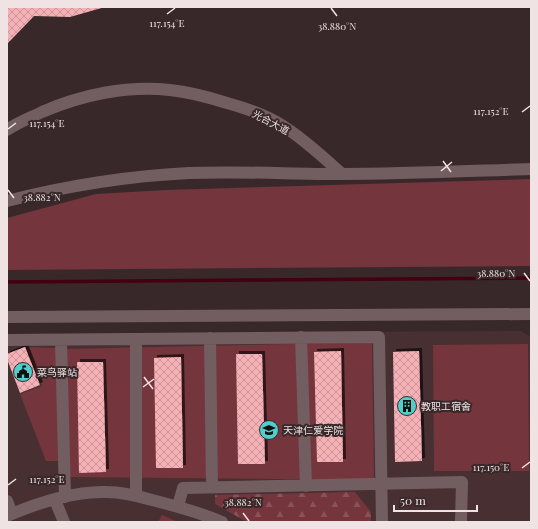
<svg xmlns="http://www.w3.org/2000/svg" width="538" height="529" font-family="'Playfair Display','Noto Sans SC',serif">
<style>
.built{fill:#483032}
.green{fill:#75353d}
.forest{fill:url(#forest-firs)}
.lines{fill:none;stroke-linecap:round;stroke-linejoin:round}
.stream{stroke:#420010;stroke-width:3.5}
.building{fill:url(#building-cross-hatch);filter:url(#shadow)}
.minor{stroke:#725e60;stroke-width:12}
.ticks{fill:none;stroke:#efe3e4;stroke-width:1.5}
.labels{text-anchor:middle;stroke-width:4;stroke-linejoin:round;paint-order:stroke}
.street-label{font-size:10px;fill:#efe3e4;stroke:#392829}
.poi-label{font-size:10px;fill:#efe3e4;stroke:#392829;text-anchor:start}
.ticks-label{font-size:10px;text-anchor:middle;fill:#efe3e4;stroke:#392829;stroke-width:4;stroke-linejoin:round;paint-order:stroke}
</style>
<defs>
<pattern id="forest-firs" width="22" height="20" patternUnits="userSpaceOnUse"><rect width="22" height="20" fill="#75353d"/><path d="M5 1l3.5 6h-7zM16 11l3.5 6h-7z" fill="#895259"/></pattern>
<pattern id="building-cross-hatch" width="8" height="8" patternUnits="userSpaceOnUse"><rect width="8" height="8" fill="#f6b1b7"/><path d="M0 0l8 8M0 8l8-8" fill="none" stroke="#ca969a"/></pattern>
<filter id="shadow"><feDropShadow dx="3" dy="-3" stdDeviation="0" flood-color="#0009"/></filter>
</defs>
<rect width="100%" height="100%" fill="#392829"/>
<path class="built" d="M521,331L531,337V522H7V334Z"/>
<path class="green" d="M531,179V266L7,270V218L96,194L166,190Z
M372,342L374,480L69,477L66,349Z
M528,344L529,471H434L433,345Z
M27,347L57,348L60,461H46L20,394L42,386Z
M162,515L178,522H158Z"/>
<path class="forest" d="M355,492L371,512V522H247L215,504V495Z"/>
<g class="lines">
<path class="stream" d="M7,282L531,278"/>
</g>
<path class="building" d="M7,7H105L70,17L34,16L7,44Z
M25,347L40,385L20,393L7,359V354Z
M341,351L343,462H317L314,352Z
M419,351L422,461L395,462L393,352Z
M236,354H262L265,464H238Z
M181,357L183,468H156L154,358Z
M77,362H103L106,472L79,473Z"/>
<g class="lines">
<path class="minor" d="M7,130C18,122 30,118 42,112C81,95 127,85 170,90C189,92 208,97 227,103C245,108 266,115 283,126C304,139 323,157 342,174
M7,201C66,186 128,176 189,173C240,171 290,174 340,174C404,174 468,171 531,169
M7,317L531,314
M301,337L306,486
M210,338L212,487
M136,339V496
M7,340L379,337L382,522
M61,340L65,497
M55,500L64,522
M7,501L12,514
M178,506L183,488L462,482L461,522
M7,516C37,503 75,491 107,492C122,492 138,496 152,500C176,506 199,512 222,522"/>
</g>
<path class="ticks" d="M331,8L337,16M167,14L175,8M522,112L530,106M8,129L16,123M443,161L451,172M441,171L452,162M8,190L14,198M524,273L530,281M144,377L153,389M143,387L154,379M522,468L530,462M8,485L16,479M243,513L249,521"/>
<defs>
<symbol id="civic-disc" viewBox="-11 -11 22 22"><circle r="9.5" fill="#53cdcb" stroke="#392829"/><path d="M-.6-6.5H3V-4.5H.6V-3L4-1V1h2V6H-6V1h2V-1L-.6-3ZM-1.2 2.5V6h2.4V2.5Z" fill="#111"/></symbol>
<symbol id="building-disc" viewBox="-11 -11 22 22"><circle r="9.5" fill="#53cdcb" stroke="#392829"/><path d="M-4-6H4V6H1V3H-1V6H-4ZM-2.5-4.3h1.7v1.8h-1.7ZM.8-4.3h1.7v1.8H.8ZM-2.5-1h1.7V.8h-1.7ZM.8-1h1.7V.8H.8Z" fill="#111"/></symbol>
<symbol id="university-disc" viewBox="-11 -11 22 22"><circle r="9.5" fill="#53cdcb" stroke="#392829"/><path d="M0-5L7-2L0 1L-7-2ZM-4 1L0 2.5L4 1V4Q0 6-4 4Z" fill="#111"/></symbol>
</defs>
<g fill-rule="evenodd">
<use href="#civic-disc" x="12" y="361" width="22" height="22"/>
<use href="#building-disc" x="396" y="395" width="22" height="22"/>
<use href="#university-disc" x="258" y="419" width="22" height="22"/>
</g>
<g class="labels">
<g class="street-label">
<text transform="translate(271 122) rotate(28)" y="4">光合大道</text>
</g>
<g class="poi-label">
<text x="37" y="376">菜鸟驿站</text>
<text x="421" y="410">教职工宿舍</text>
<text x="283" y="434">天津仁爱学院</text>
</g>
</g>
<g class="ticks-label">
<text x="167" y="27">117.154°E</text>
<text x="337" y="30">38.880°N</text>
<text x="491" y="115">117.152°E</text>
<text x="47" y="127">117.154°E</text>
<text x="42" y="201">38.882°N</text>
<text x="496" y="277">38.880°N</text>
<text x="491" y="471">117.150°E</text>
<text x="47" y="483">117.152°E</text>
<text x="243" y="506">38.882°N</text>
</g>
<rect width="538" height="529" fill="none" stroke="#efe3e4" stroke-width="16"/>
<path d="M394 505v6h83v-6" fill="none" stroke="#efe3e4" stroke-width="2"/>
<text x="400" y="505" font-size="12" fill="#efe3e4" stroke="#392829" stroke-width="3" paint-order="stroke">50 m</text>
</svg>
